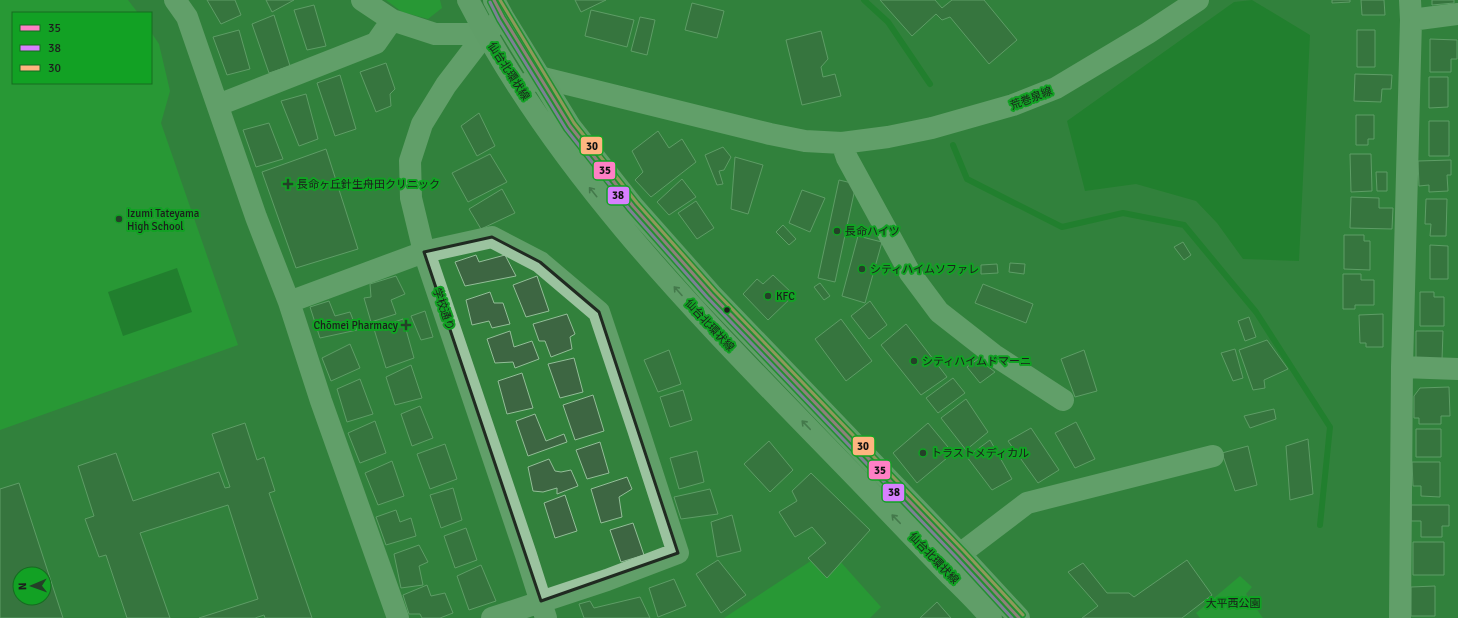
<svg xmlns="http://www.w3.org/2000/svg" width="1458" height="618" font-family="Signika,'Noto Sans JP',sans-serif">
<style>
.green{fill:#1db32e}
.water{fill:#0f7d1d}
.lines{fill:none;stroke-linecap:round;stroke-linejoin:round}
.stream{stroke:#0f7d1d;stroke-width:6}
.building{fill:#3d6642;stroke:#93be98;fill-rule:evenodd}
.minor{stroke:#9bc39f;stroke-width:22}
.major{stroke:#99c29e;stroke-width:22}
.bus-1-casing{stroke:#12a124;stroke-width:6}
.bus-2-casing{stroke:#12a124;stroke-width:6}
.bus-3-casing{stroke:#12a124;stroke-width:6}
.bus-1{stroke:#ff80c5;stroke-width:3}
.bus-2{stroke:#d880ff;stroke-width:3}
.bus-3{stroke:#ffb580;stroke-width:3}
.oneway{stroke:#5b705e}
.marked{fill:none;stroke:#202b21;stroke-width:3;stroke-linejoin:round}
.poi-dot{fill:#244028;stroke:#12a124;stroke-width:1.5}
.bus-dot{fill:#1d1d1d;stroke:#12a124;stroke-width:1.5}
.labels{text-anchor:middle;stroke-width:4;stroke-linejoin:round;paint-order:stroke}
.street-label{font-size:11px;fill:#1d1d1d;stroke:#12a124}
.poi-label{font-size:11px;fill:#1d1d1d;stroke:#12a124;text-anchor:start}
.park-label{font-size:11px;fill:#1b1d1b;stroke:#12a124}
.line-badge{stroke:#12a124;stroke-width:1.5}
.pale-badge-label{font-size:11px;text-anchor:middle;font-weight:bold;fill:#111}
</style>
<rect width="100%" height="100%" fill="#32813c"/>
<path class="green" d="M0,0H128L138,13H13V83H151V32L159,44L170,91L161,123L238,345L0,430Z
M386,0H440L442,8L428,19L402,12Z
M829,549L881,607L870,618H724Z
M1240,576L1252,587L1246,594L1263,618H1200L1196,613Z"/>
<path class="water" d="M1252,0L1310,35L1299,261L1243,259L1217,223L1196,201L1136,184L1085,191L1067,121L1234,2Z
M177,268L192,312L123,336L108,292Z"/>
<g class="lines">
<path class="stream" d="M864,0L888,22L930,84
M953,145L967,179L1062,227L1123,213L1184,225L1256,312L1330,427L1320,525"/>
</g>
<path class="building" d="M207,0H235L241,15L221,24Z
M266,0H294L272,12Z
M575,0H606L581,12Z
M880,0H935L942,8L952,0H984L1017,40L989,64L950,17L942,20L936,14L912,36Z
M1332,0H1350V2L1332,3Z
M1361,0H1384L1385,15H1362Z
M1432,0H1454V3L1432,5Z
M692,3L724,11L717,38L685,30Z
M314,5L326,46L307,50L294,10Z
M591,10L634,20L627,47L585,36Z
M274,15L290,66L269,73L252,24Z
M640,17L655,20L647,55L631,51Z
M239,30L250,69L227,75L213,37Z
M1357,30H1375V67H1357Z
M821,31L828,59L821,67L823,77L835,74L841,96L802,105L786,40Z
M1430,39L1457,40V59H1451V72H1430Z
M386,63L395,89L390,94L391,106L376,112L360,72Z
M1355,74L1392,75L1391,89H1382L1381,102L1354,101Z
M340,75L356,129L335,136L317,83Z
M1429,77H1448V107L1429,108Z
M306,94L318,139L299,146L281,101Z
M479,113L495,146L477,156L461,126Z
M1356,115H1374V139H1368V145H1356Z
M1429,121H1449V156H1429Z
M269,123L283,159L256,167L243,130Z
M658,131L669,148L682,139L696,162L651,197L635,180L643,172L632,151Z
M723,147L731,157L724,170L719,171L723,184L717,185L705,155Z
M326,149L358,249L296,268L262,172Z
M490,154L507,182L468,202L452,173Z
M1350,154H1371L1372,191L1351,192Z
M735,157L763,165L748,214L731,209Z
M1451,160V175H1447L1448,191L1429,192V185L1419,186L1418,161Z
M1376,172H1387V191H1377Z
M682,179L696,197L669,215L657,202Z
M839,180L856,184L835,282L818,278Z
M502,189L515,213L481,229L469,209Z
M802,190L825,198L810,232L789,223Z
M1351,197L1379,198V208H1393L1392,229L1350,228Z
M1426,199H1447L1446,236H1430L1431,224H1425Z
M696,201L714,228L697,239L678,213Z
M783,225L796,239L789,245L776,232Z
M1344,235H1364V241H1370V270L1344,269Z
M858,236L882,242L865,303L842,296Z
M1183,242L1191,255L1184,260L1174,247Z
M1430,245L1448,246V279H1430Z
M476,255L479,262L505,255L516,276L465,286L455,262Z
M1010,263L1025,264L1024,274L1009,272Z
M997,264L998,273L981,274V265Z
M1343,274H1361V280H1374V305H1355V309H1343Z
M773,275L794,295L768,320L743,294L757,279L763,284Z
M396,276L405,294L391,300L396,314L371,322L364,298L371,297L370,284Z
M537,276L549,311L526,317L513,285Z
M820,283L830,296L824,300L814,287Z
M983,284L1033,304L1026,323L975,303Z
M490,292L494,303H503L510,324L492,328L489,321L472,325L466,300Z
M1420,292H1434V297H1444V326H1420Z
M329,301L335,316L350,312L357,330L320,338L310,307Z
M870,301L887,325L869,339L851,316Z
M425,311L433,337L421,340L411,316Z
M567,314L575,334L570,337L572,349L551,357L545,341H539L533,324Z
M1383,314V347H1366V343H1360L1359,315Z
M1249,317L1256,337L1245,341L1238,321Z
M403,319L414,358L386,368L374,329Z
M841,319L872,361L846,381L815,339Z
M906,324L947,377L921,395L881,345Z
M510,331L514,347L532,341L539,359L515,368L513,362L495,363L487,339Z
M1416,331H1443L1442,360H1416Z
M1267,340L1288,369L1264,380L1265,388L1253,390L1239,350Z
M350,344L360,368L331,381L322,358Z
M1235,349L1243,378L1233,381L1221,353Z
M669,350L681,384L658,392L644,360Z
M1084,350L1097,391L1075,397L1061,359Z
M574,358L583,392L560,398L548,364Z
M978,359L995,372L980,383L967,367Z
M411,365L422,398L395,405L386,377Z
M522,373L533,408L507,414L498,381Z
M953,378L965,393L938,413L926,398Z
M360,379L373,414L347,422L337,389Z
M1449,387L1450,416H1441V424H1419V418H1414V396L1420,388Z
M683,390L692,420L670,427L660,397Z
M593,395L604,431L575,440L563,405Z
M966,399L988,432L966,450L941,418Z
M420,406L433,438L412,446L401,414Z
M1274,409L1276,419L1250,428L1244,416Z
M535,414L546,441L564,434L567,442L528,456L516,421Z
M375,421L386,453L360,463L348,433Z
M1076,422L1095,459L1075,468L1055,433Z
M245,423L257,460L264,457L275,491L269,493L312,618H265L264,615L255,618H199L258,599L228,505L140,533L170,618H127L106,555L99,557L85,519L94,516L78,466L116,453L133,501L219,472L225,488L230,487L212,434Z
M928,423L953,453L917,483L893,453Z
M1031,428L1059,470L1038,483L1008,441Z
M1416,429H1441V457H1416Z
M1308,439L1313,494L1290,500L1286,446Z
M990,440L1012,479L992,490L967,457Z
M769,441L793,470L770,492L744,464Z
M600,442L609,473L587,479L576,450Z
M445,444L457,479L430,489L417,454Z
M1248,446L1257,485L1235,491L1222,453Z
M697,451L704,482L679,489L670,458Z
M549,459L555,471L561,472L571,470L578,486L557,494V488L543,492L533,491L528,467Z
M392,461L404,496L378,505L365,473Z
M1412,462H1440V497L1421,496V486H1413Z
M811,473L870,530L827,578L808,558L826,543L812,527L795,537L779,512L797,501L792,491Z
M627,477L632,489L619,497L622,517L601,523L591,489Z
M19,483L63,618H0V489ZM20,574H44V598H20Z
M453,488L462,520L441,528L430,495Z
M710,489L718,514L681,519L674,497Z
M565,495L577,531L555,538L544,503Z
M1411,505H1449V526H1442V537H1421V521H1411Z
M396,510L400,522L411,518L416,536L386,545L376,517Z
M732,515L741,551L717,557L711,522Z
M633,523L644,555L621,562L610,530Z
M466,528L477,560L455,568L444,536Z
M1413,542H1444V575H1413Z
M419,545L428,562L419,566L423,585L401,588L394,554Z
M718,560L746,595L721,613L696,574Z
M1187,560L1212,595L1182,618H1082L1098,606L1068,572L1083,563L1107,593H1129L1134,597Z
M481,565L496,601L469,610L457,576Z
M674,579L686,606L658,617L649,588Z
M427,585L431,596L445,593L453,613L440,618H422L420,614H409L403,595Z
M1435,586V616H1411V587Z
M640,597L650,618H584L579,604L590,601L594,608Z
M937,602L951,618H920Z"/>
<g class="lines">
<path class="minor" d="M175,0L187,17L256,217L289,302L321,401L398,618
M362,0L392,20L435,34H485
M1411,20L1458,14
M499,21L485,34L446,85L422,124L410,161L411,198L424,252L526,555L546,618
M520,88L539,77L770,134L805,141L842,143L888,137L932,128L1013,105L1056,88L1148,33L1198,0
M218,105L376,43L392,20
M842,143L847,158L910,273L939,312L994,355L1063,400
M289,302L424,252L492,237L540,262L599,312L638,429L678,553L607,580L492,618
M1402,367L1458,369
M960,554L1027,503L1213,456
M1400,618L1402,367L1411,20L1410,0"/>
<path class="major" d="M468,0C566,191 725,341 872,494C898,521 923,547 949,574C963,588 978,602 991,618
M494,0L503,17L570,126L633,206L711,294L960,554L1019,618"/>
<defs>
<path id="bus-1" d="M494,0L503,17L570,126L633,206L711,294L960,554L1019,618"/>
<path id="bus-2" d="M490,2L499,20L566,129L629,209L707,297L956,557L1012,618"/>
<path id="bus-3" d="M500,0L574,123L637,203L715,291L964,551L1023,615"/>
</defs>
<use href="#bus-1" class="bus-1-casing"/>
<use href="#bus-2" class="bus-2-casing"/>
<use href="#bus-3" class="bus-3-casing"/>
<use href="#bus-1" class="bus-1"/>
<use href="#bus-2" class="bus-2"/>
<use href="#bus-3" class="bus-3"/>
</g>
<defs><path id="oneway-shaft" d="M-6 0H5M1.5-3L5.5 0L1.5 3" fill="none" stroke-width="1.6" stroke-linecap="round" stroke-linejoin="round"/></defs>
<g class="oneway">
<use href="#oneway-shaft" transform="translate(593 192) rotate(-129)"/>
<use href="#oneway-shaft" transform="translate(678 291) rotate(-132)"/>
<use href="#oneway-shaft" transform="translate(806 425) rotate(-134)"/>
<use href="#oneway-shaft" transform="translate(896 519) rotate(-134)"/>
</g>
<path d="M0 0H1458V618H0ZM492,237L540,262L599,312L678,553L541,601L424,252Z" fill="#32813c" fill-opacity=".55" fill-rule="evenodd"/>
<path class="marked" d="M492,237L540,262L599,312L678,553L541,601L424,252Z"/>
<g class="poi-dot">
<path d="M286 178h4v4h4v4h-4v4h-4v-4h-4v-4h4z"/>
<circle cx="119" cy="219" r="4"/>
<circle cx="837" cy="231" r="4"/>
<circle cx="862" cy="269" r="4"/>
<circle cx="768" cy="296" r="4"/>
<path d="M404 319h4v4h4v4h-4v4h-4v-4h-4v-4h4z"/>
<circle cx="914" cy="361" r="4"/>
<circle cx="923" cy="453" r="4"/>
</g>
<circle class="bus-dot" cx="727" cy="310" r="3.5"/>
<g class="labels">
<g class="street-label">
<text transform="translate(509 71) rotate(57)" y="4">仙台北環状線</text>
<text transform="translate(1031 98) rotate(-21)" y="4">荒巻泉線</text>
<text transform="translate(444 309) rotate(71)" y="4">学校通り</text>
<text transform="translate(710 325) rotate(47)" y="4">仙台北環状線</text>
<text transform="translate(934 558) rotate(46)" y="4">仙台北環状線</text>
</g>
<g class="poi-label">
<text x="297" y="188">長命ヶ丘針生舟田クリニック</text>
<text x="127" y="217">Izumi Tateyama<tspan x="127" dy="13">High School</tspan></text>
<text x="845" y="235">長命ハイツ</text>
<text x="870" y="273">シティハイムソファレ</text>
<text x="776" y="300">KFC</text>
<text x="398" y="329" text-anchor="end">Chōmei Pharmacy</text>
<text x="922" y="365">シティハイムドマーニ</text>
<text x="931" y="457">トラストメディカル</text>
</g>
<g class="park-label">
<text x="1233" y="607">大平西公園</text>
</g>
</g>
<g class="line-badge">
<rect x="580" y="136" width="23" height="19" rx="4" fill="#ffb580"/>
<rect x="593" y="161" width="23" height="19" rx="4" fill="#ff80c5"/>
<rect x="607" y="186" width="23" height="19" rx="4" fill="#d880ff"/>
<rect x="852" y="436" width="23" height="20" rx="4" fill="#ffb580"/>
<rect x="868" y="460" width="23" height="20" rx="4" fill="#ff80c5"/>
<rect x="882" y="483" width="23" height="19" rx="4" fill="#d880ff"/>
</g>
<g class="pale-badge-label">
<text x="592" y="150">30</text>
<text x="605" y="174">35</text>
<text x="618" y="199">38</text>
<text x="863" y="450">30</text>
<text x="880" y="474">35</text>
<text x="894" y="496">38</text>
</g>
<rect x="12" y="12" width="140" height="72" fill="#12a124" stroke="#166c21"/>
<rect x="20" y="25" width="20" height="6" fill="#ff80c5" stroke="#166c21"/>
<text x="48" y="32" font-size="12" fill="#1d1d1d">35</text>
<rect x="20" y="45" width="20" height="6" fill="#d880ff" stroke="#166c21"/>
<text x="48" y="52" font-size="12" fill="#1d1d1d">38</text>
<rect x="20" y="65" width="20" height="6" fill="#ffb580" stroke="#166c21"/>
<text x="48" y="72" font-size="12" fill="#1d1d1d">30</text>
<g transform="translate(32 586) rotate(268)"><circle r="19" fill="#12a124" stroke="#166c21"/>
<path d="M0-3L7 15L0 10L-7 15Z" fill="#244028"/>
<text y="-6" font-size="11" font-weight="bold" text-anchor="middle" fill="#1d1d1d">N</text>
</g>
</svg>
